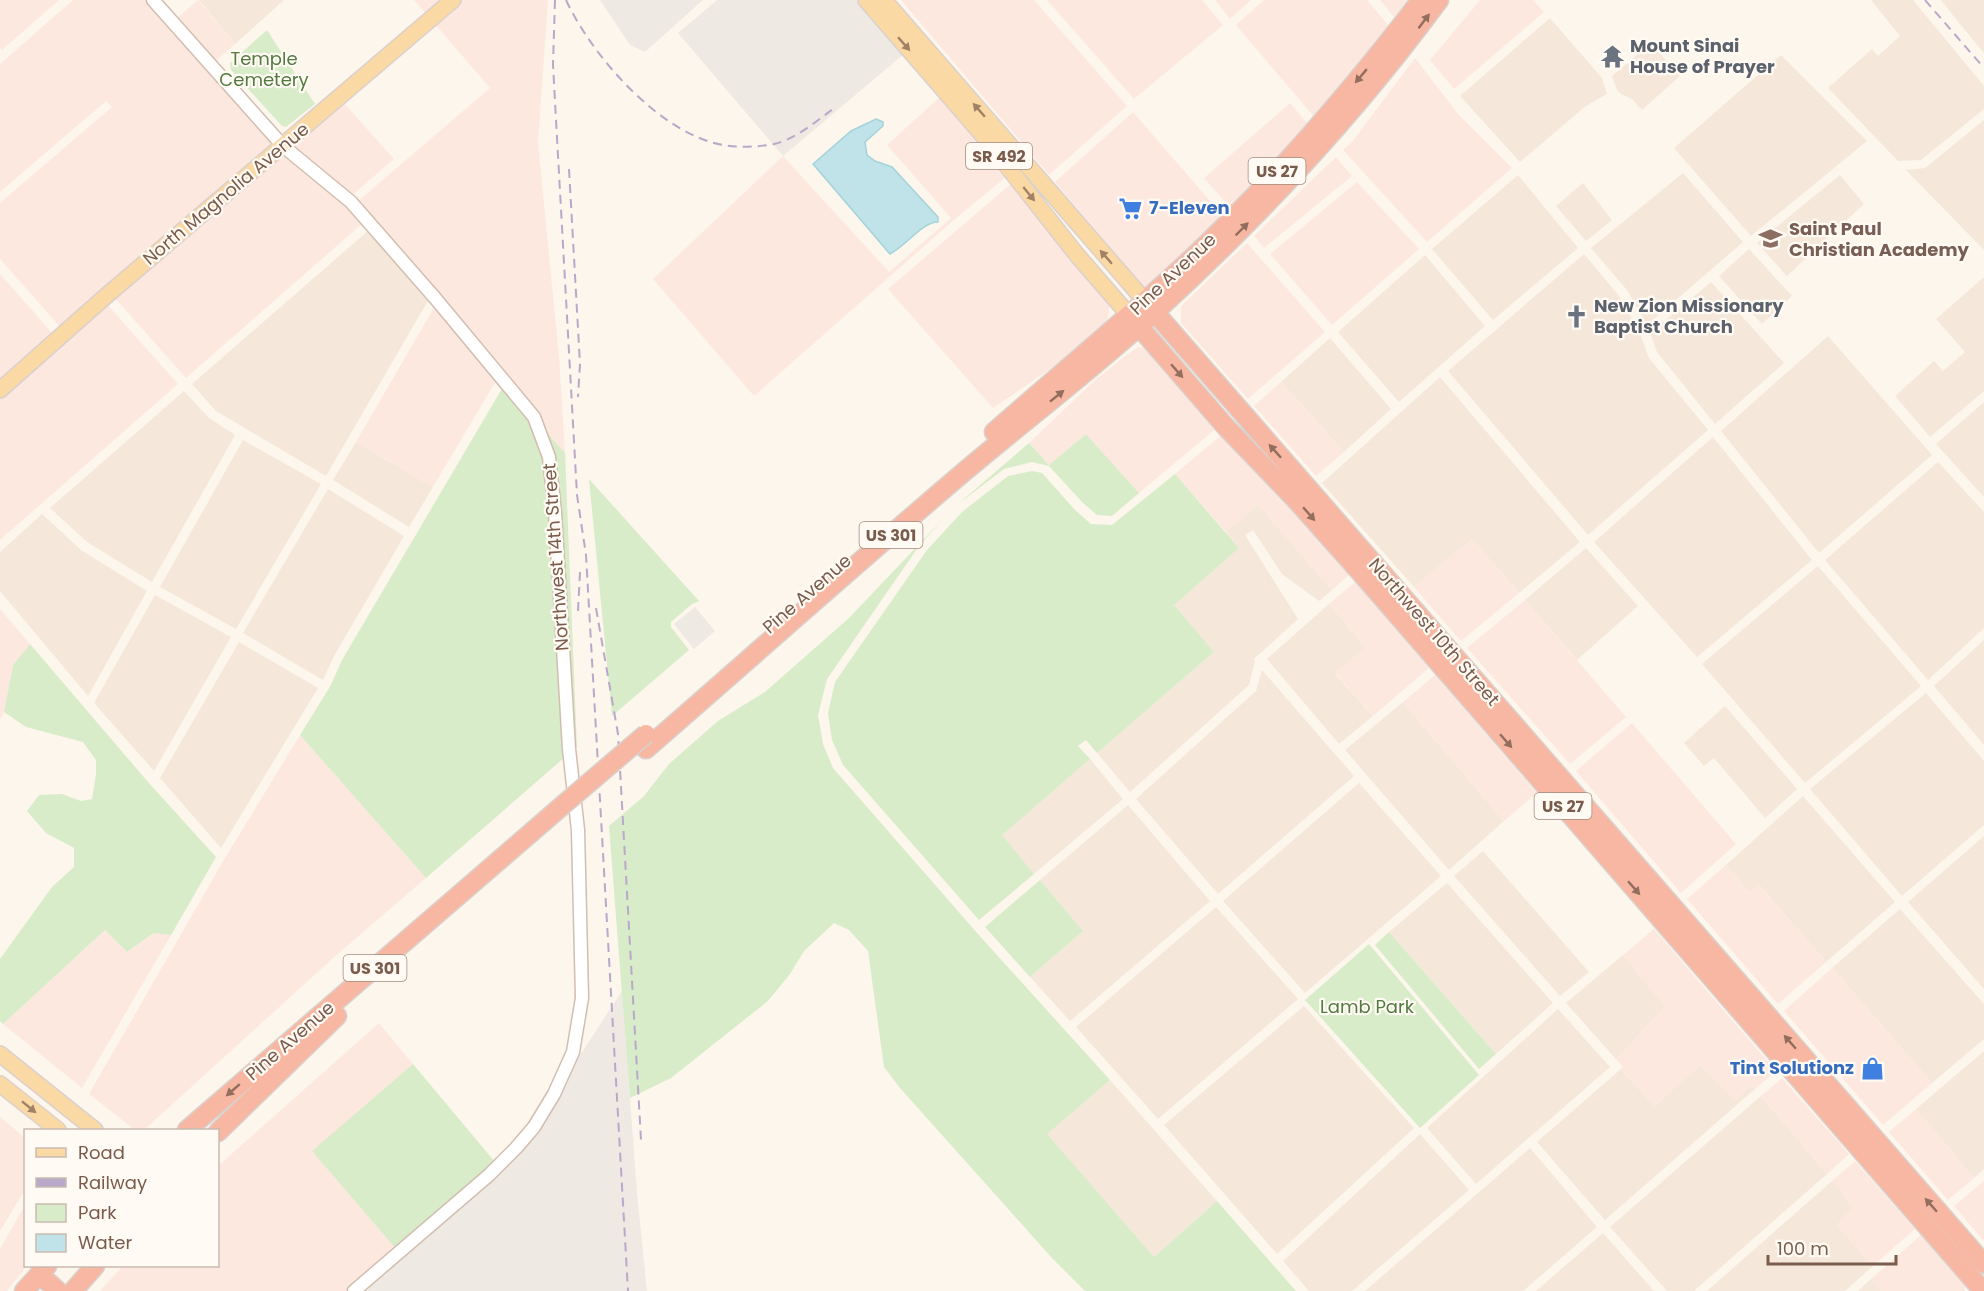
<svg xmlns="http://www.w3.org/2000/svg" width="1984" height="1291" font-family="Poppins,sans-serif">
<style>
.residential{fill:#f5e8da}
.commercial{fill:#fde8e0}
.industrial{fill:#efe9e4}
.green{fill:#d8ecc9}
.water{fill:#bfe3e8;stroke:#a5d3da;stroke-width:1.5}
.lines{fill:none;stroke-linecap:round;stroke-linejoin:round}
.minor-casing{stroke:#d1beb0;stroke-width:15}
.major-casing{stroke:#dad1cd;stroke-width:18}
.highway-casing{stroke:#dad1cd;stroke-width:21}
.minor{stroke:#fff;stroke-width:12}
.major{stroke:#fbd9a5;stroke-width:15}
.highway{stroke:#f7b7a3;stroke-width:18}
.rail{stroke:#b9a8c9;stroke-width:2;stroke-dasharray:9 6;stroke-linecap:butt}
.highway-bridge-casing{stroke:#dad1cd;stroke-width:21;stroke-linecap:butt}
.highway-bridge{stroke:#f7b7a3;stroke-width:18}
.oneway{fill:#936e5e}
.oneway2{fill:#a18267}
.labels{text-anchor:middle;stroke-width:4.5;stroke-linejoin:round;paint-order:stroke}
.shield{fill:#fffaf3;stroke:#a28b7f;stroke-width:1.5}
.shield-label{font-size:16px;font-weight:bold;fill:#7a5c4d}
.worship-label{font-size:18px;font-weight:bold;fill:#5b616d;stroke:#fffaf3;text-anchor:start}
.park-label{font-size:18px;fill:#537a41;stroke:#fffaf3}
.street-label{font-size:18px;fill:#7a5c4d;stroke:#fffaf3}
.shop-label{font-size:18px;font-weight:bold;fill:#366cbe;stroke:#fffaf3;text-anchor:start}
.education-label{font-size:18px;font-weight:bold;fill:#785e54;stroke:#fffaf3;text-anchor:start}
</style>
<rect width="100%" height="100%" fill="#fdf6ec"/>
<path class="residential" d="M199,0H284L235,44Z
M1871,0H1913L1984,86V109L1921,160L1898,161L1828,88L1872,49L1878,56L1900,36Z
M1941,0H1984V53L1959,23Z
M1550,18L1602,78L1607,94L1586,106L1520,162L1460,96Z
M1651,43L1680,76L1642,110L1632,99L1621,94L1617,90L1612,76Z
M1781,55L1867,141L1751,236L1674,148Z
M1984,120V250L1906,170L1925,168Z
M1683,173L1743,242L1647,325L1627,290L1591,248Z
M1518,175L1578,248L1493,320L1432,249Z
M1840,175L1864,204L1787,276L1757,243Z
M1583,183L1612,220L1586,241L1556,206Z
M369,230L429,299L326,476L216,411L192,384Z
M1749,249L1792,296L1762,324L1719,276Z
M1584,254L1619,296L1639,331L1649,358L1708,430L1588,535L1448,371Z
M1425,255L1485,326L1399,402L1338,332Z
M1984,277V391L1930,437L1895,396L1934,361L1943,371L1965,352L1936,319Z
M1711,282L1784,363L1715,424L1657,352L1650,333Z
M1828,336L1932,455L1819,553L1721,431Z
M1330,338L1391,409L1344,452L1281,382Z
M1440,377L1580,542L1519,593L1472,539L1414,587L1322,483Z
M184,391L209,418L235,435L152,582L87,542L50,508Z
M1984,402V497L1936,444Z
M1713,437L1812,560L1697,657L1594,542Z
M243,440L321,484L236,629L160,587Z
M356,442L433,487L409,527L333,480Z
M1938,462L1984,512V628L1928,680L1825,560Z
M328,489L404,536L334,656L323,680L243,633Z
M1258,504L1332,590L1319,601L1282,574L1253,530L1245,535L1298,619L1254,659L1255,661L1249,685L1130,792L1097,753L1214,652L1173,605L1239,548L1226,532Z
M42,514L81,550L147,591L88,696L0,591V552Z
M1586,548L1638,606L1577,660L1525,600Z
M1818,566L1921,686L1805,783L1702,664Z
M155,595L231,637L154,771L94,703Z
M1329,604L1366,647L1335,674L1373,716L1339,744L1267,659Z
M1984,640V745L1934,686Z
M239,642L318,688L221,848L160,778Z
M1262,670L1354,776L1218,894L1136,799L1256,691Z
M1926,693L1984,761V825L1902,896L1810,789Z
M1403,702L1504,821L1449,870L1345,750Z
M1725,706L1797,789L1765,818L1714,758L1704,766L1684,743Z
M1090,759L1123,799L1034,874L1001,835Z
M1359,783L1441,876L1305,993L1223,901Z
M1803,796L1895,902L1826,962L1759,885L1749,892L1726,865Z
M1128,805L1210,901L1070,1021L1030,977L1083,931L1040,880Z
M1984,836V989L1908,902Z
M1483,851L1589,972L1560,996L1454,876Z
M1447,883L1553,1003L1496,1054L1389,932Z
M1216,907L1298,999L1158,1119L1076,1027Z
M1900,909L1984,1004V1039L1932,1083L1832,968Z
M1623,955L1666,1006L1616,1059L1566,1003Z
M1304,1006L1414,1128L1277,1254L1164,1125Z
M1558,1009L1610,1067L1476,1184L1427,1128Z
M1984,1051V1169L1974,1178L1916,1109Z
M1700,1065L1735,1101L1751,1085L1755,1089L1605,1220L1537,1142L1621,1069L1654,1106Z
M1110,1080L1217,1201L1154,1257L1046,1134Z
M1761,1096L1827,1174L1694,1291H1667L1610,1227Z
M1420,1134L1469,1190L1352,1291H1309L1283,1261Z
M1530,1148L1597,1227L1523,1291H1365Z
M1832,1181L1854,1207L1837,1225L1873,1266L1845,1291H1707Z
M1603,1233L1654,1291H1536Z
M1871,1279L1882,1291H1858Z"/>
<path class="commercial" d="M0,0H59L2,50L0,47Z
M73,0H146L276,146L62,329L0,259V203L112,107L106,101L0,192V64Z
M198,0L235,44L214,62L176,19Z
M414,0H447L428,16Z
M460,0H548L538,143L559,356L565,453L543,428L509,376L357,202L490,88L434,23Z
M901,0H1034L1127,106L1049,175Z
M1047,0H1202L1223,25L1134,99Z
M1215,0H1251L1230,19Z
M1264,0H1367L1388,25L1315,118L1236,25Z
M1380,0H1407L1394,17Z
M1480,0H1533L1544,12L1454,89L1430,60Z
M1415,58L1459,115L1512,168L1427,242L1343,150L1352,142Z
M941,96L1006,177L955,219L754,396L653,279L783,156L889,272L951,218L887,145Z
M342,101L394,159L351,196L290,145Z
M1290,103L1309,125L1232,210L1204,178Z
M1133,112L1224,217L1146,289L1055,182Z
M282,152L347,205L363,223L186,378L113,296Z
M1336,157L1352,176L1264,248L1254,236Z
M1357,182L1419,249L1332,325L1270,254Z
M1012,183L1110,304L1107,321L1059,363L993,408L888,289Z
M1247,243L1325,332L1248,399L1181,323V306Z
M0,274L54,335L0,384Z
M105,302L178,384L0,540V395Z
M435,306L497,379L433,487L356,442Z
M1139,347L1148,349L1218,427L1139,493L1086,434L1049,465L1029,443L1094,381L1126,355Z
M1281,382L1344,452L1316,476L1254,406Z
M1224,433L1349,575L1332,590L1258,505L1226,532L1175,474Z
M1472,539L1519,593L1461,641L1414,587Z
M1355,582L1429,668L1373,716L1335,673L1366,647L1329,604Z
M1525,600L1626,717L1570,764L1467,648Z
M0,609L30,644L13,665L4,712L0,719Z
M1435,675L1537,793L1504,821L1403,702Z
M1632,723L1736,844L1681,893L1576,771Z
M300,735L426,878L341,951L144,1130H135L89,1094L225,858Z
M1726,865L1749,892L1758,884L1826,962L1778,1004L1687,899Z
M1654,929L1776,1071L1755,1089L1751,1085L1735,1102L1700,1065L1654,1106L1621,1069L1623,1067L1616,1059L1665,1007L1623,955Z
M105,930L127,952L155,933L171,935L82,1088L3,1024Z
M1832,968L1932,1083L1883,1125L1784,1011Z
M379,1023L413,1064L313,1151L396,1249L347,1291H100L123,1266H218V1166Z
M1782,1078L1849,1154L1827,1174L1761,1096Z
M1916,1109L1974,1178L1948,1200L1889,1132Z
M0,1117L25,1138L26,1188L0,1231Z
M1855,1161L1915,1229L1873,1266L1836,1225L1854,1207L1832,1181Z
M1984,1181V1241L1954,1206Z
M25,1205L26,1266H27L7,1291H0V1249Z
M1921,1235L1965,1286V1291H1882L1871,1279Z"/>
<path class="industrial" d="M600,0H703L645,52L630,45Z
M717,0H857L904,54L783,156L678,33Z
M695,607L715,631L694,649L674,624Z
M622,991L637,1193L647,1291H361L492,1178L573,1066Z"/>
<path class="green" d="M267,30L315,104L286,127L282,126L231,70L230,63Z
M503,387L530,420L545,459L550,513L565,757L426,878L300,735L331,685L342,660Z
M543,428L565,453L577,747L574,749Z
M1086,434L1139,493L1112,516L1097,515L1083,503L1049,466L1032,462L1004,469L958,504L1029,443L1049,465Z
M1032,471L1042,473L1075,510L1091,524L1112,525L1175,474L1239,548L1174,605L1214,652L1097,753L1086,740L1078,746L1090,759L1002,835L1034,874L979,920L843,765L832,740L828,713L835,682L927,550L962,512L1008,476Z
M589,479L699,601L692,604L671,622V627L689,650L612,716Z
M944,518L919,546L827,679L818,715L823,744L833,768L977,933L1110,1080L1047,1134L1154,1257L1217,1201L1296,1291H1085L1051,1257L900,1088L884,1067L868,951L849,930L834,923L804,951L790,974L768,1001L671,1078L630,1098L609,826L644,796L669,764L718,721L765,692L849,618Z
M30,644L148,782L216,857L171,935L154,933L127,952L105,930L3,1024L0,1021V959L52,887L74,867V848L46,833L27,811L39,795L62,794L81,801L92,799L96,774V760L83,742L26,727L4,712L13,665Z
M1040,880L1083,931L1030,977L985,927Z
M1389,932L1496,1054L1479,1069L1375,945Z
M1369,944L1479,1075L1420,1128L1305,1000Z
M413,1064L495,1162L396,1249L312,1151Z"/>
<path class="water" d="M876,119L883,122V126L865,142L867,155L875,161L892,167L938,217V222C922,222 906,246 890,254L813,164L851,131Z"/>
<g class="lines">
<defs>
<path id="minor" d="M153,0L283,146L351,202L435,298L534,417L549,457L555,512L569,749L578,830L582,998L573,1052L554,1094L534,1127L516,1148L489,1175L354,1291"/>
<path id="major" d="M866,0L981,133L1077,255L1129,315
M884,0L1145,301
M0,390L106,296L453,0
M0,1054L95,1130
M0,1084L58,1130"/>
<path id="highway" d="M1145,301L1984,1264
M1129,315L1225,426L1296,500L1360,572L1983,1291
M994,432C1060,374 1128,318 1192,258C1276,179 1351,91 1421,0
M646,749C753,656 858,562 965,471C1028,418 1094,368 1155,312C1259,217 1356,113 1439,0
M187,1130L563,805
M218,1132L337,1016
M39,1274L58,1291
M24,1291L47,1266
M73,1291L95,1266"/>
</defs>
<use href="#minor" class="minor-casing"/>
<use href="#major" class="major-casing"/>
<use href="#highway" class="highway-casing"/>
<use href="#minor" class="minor"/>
<use href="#major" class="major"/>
<use href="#highway" class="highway"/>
<path class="rail" d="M555,0L553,64L555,102L577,495L586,555L628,1291
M566,0C592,56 660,134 723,145C740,148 757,147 774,144C796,139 815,122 833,109
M1925,0L1984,68
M569,169L580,364L578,397
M596,608L618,734L641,1140
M578,611L580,572"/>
<defs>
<path id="highway-bridge" d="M563,805L646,734"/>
</defs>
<use href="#highway-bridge" class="highway-bridge-casing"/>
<use href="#highway-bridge" class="highway-bridge"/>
</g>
<defs><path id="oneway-solid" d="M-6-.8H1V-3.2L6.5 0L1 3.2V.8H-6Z" transform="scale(1.5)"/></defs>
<g class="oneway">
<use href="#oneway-solid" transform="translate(1424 21) rotate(-53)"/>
<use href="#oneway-solid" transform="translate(1361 76) rotate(130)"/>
<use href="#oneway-solid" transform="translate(1242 229) rotate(-45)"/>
<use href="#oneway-solid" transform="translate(1177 371) rotate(49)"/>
<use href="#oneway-solid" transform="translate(1057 396) rotate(-39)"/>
<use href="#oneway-solid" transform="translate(1275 451) rotate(-132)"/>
<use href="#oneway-solid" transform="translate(1309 514) rotate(49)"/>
<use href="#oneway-solid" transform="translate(1506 741) rotate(49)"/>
<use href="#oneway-solid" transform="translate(1634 888) rotate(49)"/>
<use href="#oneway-solid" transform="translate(1790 1042) rotate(-131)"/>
<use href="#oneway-solid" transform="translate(233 1090) rotate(139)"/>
<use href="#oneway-solid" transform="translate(1931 1205) rotate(-131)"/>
</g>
<g class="oneway2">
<use href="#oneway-solid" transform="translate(904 44) rotate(49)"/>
<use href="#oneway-solid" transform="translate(979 110) rotate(-131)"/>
<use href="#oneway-solid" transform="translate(1029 194) rotate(51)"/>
<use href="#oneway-solid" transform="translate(1106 257) rotate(-131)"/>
<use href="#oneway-solid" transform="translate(29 1107) rotate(39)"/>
</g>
<defs>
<symbol id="temple-bare" viewBox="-9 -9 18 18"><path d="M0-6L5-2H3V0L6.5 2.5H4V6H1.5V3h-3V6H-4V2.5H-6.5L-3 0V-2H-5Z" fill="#6b7280" stroke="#fffaf3" stroke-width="2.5" paint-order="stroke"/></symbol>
<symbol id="supermarket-bare" viewBox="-9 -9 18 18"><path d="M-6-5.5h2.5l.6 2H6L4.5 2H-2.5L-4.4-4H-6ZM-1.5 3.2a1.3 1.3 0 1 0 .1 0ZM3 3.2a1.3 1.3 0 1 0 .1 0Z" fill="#3f7fe0" stroke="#fffaf3" stroke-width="2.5" paint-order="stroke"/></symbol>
<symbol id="school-bare" viewBox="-9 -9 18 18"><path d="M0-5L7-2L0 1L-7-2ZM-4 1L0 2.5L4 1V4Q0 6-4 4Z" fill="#8d6e63" stroke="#fffaf3" stroke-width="2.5" paint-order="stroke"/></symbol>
<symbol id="church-bare" viewBox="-9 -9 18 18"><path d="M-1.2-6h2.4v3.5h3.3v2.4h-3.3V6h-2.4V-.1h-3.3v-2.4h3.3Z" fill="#6b7280" stroke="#fffaf3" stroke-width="2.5" paint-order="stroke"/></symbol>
<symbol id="shop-bare" viewBox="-9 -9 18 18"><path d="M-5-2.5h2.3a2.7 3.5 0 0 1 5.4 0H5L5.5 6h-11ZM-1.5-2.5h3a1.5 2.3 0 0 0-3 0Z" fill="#3f7fe0" stroke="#fffaf3" stroke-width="2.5" paint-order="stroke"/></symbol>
</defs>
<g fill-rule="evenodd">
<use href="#temple-bare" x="1596" y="40" width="33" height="33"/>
<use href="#supermarket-bare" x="1114" y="192" width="33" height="33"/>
<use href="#school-bare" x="1754" y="222" width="33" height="33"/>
<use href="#church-bare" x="1560" y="300" width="33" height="33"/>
<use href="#shop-bare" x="1856" y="1052" width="33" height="33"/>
</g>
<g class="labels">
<g class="shield">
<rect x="966" y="143" width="66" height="26" rx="4.5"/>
<rect x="1248.5" y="158" width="57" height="26" rx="4.5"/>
<rect x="859.5" y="522" width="63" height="26" rx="4.5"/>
<rect x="1534.5" y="793" width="57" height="26" rx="4.5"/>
<rect x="343.5" y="955" width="63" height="26" rx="4.5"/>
</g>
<g class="shield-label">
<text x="999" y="162">SR 492</text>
<text x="1277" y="177">US 27</text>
<text x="891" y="541">US 301</text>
<text x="1563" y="812">US 27</text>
<text x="375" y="974">US 301</text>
</g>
<g class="worship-label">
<text x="1630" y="52">Mount Sinai<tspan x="1630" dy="21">House of Prayer</tspan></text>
<text x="1594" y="312">New Zion Missionary<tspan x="1594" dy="21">Baptist Church</tspan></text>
</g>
<g class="park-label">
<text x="264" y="65">Temple<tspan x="264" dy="21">Cemetery</tspan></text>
<text x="1367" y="1013">Lamb Park</text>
</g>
<g class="street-label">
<text transform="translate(226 194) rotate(-40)" y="6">North Magnolia Avenue</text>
<text transform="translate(1173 274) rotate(-43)" y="6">Pine Avenue</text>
<text transform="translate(556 557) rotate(-94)" y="6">Northwest 14th Street</text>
<text transform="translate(807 594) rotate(-41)" y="6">Pine Avenue</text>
<text transform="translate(1434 632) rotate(49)" y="6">Northwest 10th Street</text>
<text transform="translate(290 1041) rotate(-41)" y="6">Pine Avenue</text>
</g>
<g class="shop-label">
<text x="1149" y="214">7-Eleven</text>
<text x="1854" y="1074" text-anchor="end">Tint Solutionz</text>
</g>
<g class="education-label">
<text x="1789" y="235">Saint Paul<tspan x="1789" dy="21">Christian Academy</tspan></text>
</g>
</g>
<rect x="24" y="1129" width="195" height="138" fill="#fffaf3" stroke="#cabbb1" stroke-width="1.5"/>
<rect x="36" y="1148" width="30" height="9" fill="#fbd9a5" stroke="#cabbb1" stroke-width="1.5"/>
<text x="78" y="1159" font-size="18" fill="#7a5c4d">Road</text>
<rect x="36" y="1178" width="30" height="9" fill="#b9a8c9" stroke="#cabbb1" stroke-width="1.5"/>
<text x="78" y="1189" font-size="18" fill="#7a5c4d">Railway</text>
<rect x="36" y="1204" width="30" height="18" fill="#d8ecc9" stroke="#cabbb1" stroke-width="1.5"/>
<text x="78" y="1219" font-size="18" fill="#7a5c4d">Park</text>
<rect x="36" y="1234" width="30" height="18" fill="#bfe3e8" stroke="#cabbb1" stroke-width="1.5"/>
<text x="78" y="1249" font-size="18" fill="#7a5c4d">Water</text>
<path d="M1768 1255v9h128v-9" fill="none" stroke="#7a5c4d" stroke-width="3"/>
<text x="1777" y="1255" font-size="18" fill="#7a5c4d" stroke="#fffaf3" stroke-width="4.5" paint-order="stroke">100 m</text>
</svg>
